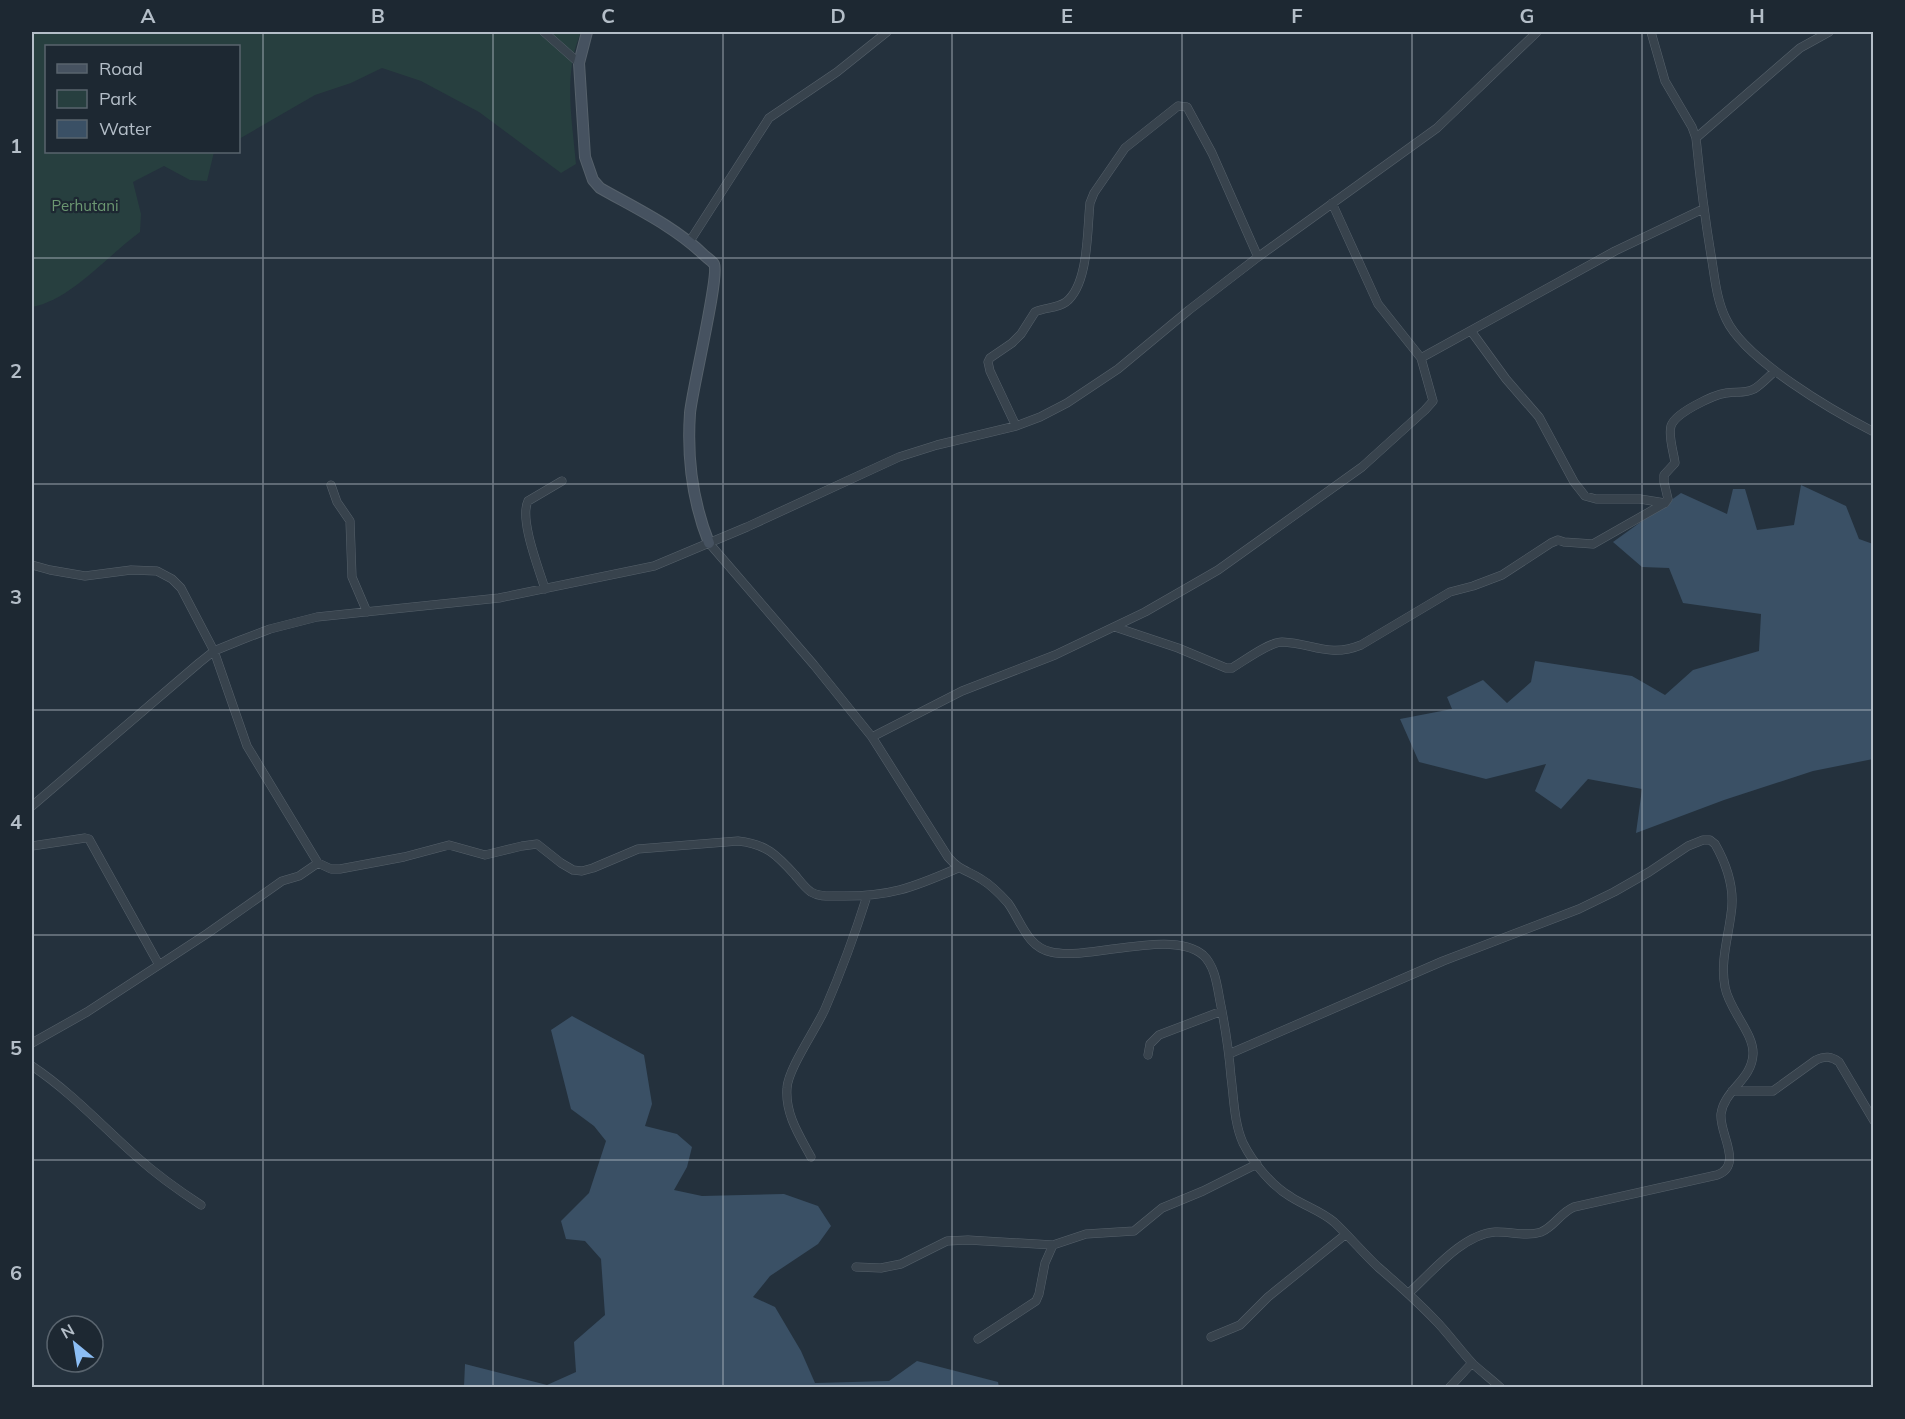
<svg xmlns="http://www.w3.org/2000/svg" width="1905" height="1419" font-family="Mulish,sans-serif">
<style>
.green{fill:#273f3f}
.water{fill:#3a5065}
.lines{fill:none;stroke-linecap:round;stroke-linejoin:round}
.street-casing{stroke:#56616b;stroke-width:9}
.secondary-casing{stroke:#56616b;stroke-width:12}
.street{stroke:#38434d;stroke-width:8}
.secondary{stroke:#465260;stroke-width:10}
.grid{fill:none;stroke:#b4bec8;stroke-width:1.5;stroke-opacity:0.55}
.labels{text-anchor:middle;stroke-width:4.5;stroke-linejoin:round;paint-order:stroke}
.park-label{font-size:15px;fill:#6c9872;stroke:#1d2832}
.neatline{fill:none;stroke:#b4bec8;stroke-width:2}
.grid-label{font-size:20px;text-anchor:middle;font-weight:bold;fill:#b4bec8}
</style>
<rect width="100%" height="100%" fill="#24313d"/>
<path class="green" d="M32,32H581C563,74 572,119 576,164L561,173L479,112L421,81L382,68L351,83L315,95L239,139L238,46H46V152H214L207,181L190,180L164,166L133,182L141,214L140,232C107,256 71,300 32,307Z"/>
<path class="water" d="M1801,485L1846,506L1859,539L1873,544V759L1813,771L1724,800L1636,833L1642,789L1588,779L1561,809L1535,791L1546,764L1486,779L1419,762L1400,719L1452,709L1447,697L1483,680L1507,703L1531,682L1535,661L1632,676L1665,695L1693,670L1759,651L1761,614L1683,603L1669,568L1642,567L1613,542L1681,493L1727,514L1733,489H1745L1757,530L1794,525Z
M572,1016L644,1055L652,1104L645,1126L677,1134L692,1147L687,1167L674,1190L702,1196L784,1194L818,1206L831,1226L818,1244L770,1276L753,1297L775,1307L801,1351L815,1383L889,1381L917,1361L998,1382L999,1387H464L465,1364L547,1385L576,1372L574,1342L605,1315L601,1259L585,1241L566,1239L561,1221L589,1193L606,1141L594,1126L571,1109L551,1030Z"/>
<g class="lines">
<defs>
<path id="street" d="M544,32L579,63
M1651,32L1665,81L1692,127L1696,138C1700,179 1705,220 1712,261C1715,280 1717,301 1726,319C1745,360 1833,411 1874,432
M1696,138L1800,48L1829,32
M690,241L769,118L837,72L887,32
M1471,331L1506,379L1539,417L1574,482L1585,496L1596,499H1640L1665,503
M1421,358L1615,251L1703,209
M1016,426L990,371L988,362L990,358L1012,343L1021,334L1035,312C1045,307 1056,309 1066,302C1089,284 1087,230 1090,203L1094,193L1125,148L1178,106L1187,107L1212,153L1258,257
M331,485L337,502L350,521L352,577L367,612
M709,543L814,665L872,737L948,857C960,871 967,870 981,879C991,885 1000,894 1008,903C1021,921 1027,947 1051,952C1089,961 1172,928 1203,955C1215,966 1217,985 1220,1001C1225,1026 1229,1051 1231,1077C1234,1099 1234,1123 1243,1143C1253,1163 1272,1186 1291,1197C1305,1206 1321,1211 1334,1222C1349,1236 1363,1253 1378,1267C1399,1285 1419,1303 1438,1323C1450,1336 1461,1351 1473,1364C1482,1372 1492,1380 1501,1388
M32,565L50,570L85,576L131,570L157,571L172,579L181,588L214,651L247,746L318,863L331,869H340L404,857L449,845L485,855L522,846L537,844L561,863L573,870L582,871L593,868L638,849L738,841C766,844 776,854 795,875C800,881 805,888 811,892C819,897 829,896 838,896C889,897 912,888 958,868
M545,589C539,569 519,519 528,501L562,481
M1115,627L1178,648L1226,668H1232C1244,661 1269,642 1282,642C1312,643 1329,658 1361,645L1450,592L1473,586L1502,575L1551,543L1558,540L1564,542L1593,544L1665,503L1668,499L1664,482V475L1675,463C1674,453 1668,437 1671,426C1675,413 1713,395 1726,393C1736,391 1744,394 1754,389C1761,385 1768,377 1775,371
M872,737L962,691L1055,655L1145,612L1218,570L1362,467L1425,410L1433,401L1421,358L1378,304L1332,203
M32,806L199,663L214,651L241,640L270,629L317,617L499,598L654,566L747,527L899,457L937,445L1016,426L1040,417L1067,403L1118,369L1189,310L1258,257L1437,128L1537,32
M32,846L85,838L89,839L158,963
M32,1043L87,1012L208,933L282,881L299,876L318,863
M1229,1054L1443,961L1579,909L1614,892L1649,872L1688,846L1703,840H1710L1715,844C1727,865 1735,890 1731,914C1728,938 1720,963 1725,987C1729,1010 1754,1033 1753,1054C1752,1080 1724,1090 1721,1114C1719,1134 1744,1165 1717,1175L1574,1207C1561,1212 1554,1227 1541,1232C1526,1237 1509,1231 1495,1232C1463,1234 1432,1272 1409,1293
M1148,1055L1150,1044L1159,1035L1222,1011
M32,1066C71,1092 102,1126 137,1157C157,1175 178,1190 201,1205
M1732,1091H1773L1816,1060C1825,1056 1831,1056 1839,1062L1874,1121
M811,1157C799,1135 785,1114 787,1088C788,1069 816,1029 825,1009C841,972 855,934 867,896
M856,1267L881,1268L901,1264L947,1241L968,1240L1053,1245L1086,1234L1134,1231L1162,1208L1203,1191L1257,1164
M1211,1337L1240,1325L1268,1297L1346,1234
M978,1339L1036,1301L1039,1294L1045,1263L1053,1245
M1449,1388L1472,1363"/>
<path id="secondary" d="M587,32L579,63L585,157L593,180L600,188C635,208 674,226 704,255C706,257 712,261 714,264C720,275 692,390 690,413C687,457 693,503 709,543"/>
</defs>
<use href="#street" class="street-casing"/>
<use href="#secondary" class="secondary-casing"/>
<use href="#street" class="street"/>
<use href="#secondary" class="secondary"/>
</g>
<path class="grid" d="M263,32V1388M493,32V1388M723,32V1388M952,32V1388M1182,32V1388M1412,32V1388M1642,32V1388M32,258H1874M32,484H1874M32,710H1874M32,935H1874M32,1160H1874"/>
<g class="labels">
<g class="park-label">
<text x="85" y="211">Perhutani</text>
</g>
</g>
<rect width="1905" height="1419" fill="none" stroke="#1d2832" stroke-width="66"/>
<rect x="45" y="45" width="195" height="108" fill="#1d2832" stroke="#59646e" stroke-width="1.5"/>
<rect x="57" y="64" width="30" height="9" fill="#465260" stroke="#59646e" stroke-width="1.5"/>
<text x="99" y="75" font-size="18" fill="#b4bec8">Road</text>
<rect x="57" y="90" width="30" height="18" fill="#273f3f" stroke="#59646e" stroke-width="1.5"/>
<text x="99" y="105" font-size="18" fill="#b4bec8">Park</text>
<rect x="57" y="120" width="30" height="18" fill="#3a5065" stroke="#59646e" stroke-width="1.5"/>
<text x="99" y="135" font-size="18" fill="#b4bec8">Water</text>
<g transform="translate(75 1344) rotate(330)"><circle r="28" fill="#1d2832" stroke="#59646e" stroke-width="1.5"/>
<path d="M0-4.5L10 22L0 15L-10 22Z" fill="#8cbef5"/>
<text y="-9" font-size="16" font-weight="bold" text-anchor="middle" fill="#b4bec8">N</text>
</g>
<rect x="33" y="33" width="1839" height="1353" class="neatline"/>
<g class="grid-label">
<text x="148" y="23">A</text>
<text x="378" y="23">B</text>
<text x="608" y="23">C</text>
<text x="838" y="23">D</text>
<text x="1067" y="23">E</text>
<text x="1297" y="23">F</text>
<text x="1527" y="23">G</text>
<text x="1757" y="23">H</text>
<text x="16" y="153">1</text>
<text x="16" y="378">2</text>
<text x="16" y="604">3</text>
<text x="16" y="829">4</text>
<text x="16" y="1055">5</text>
<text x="16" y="1280">6</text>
</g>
</svg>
